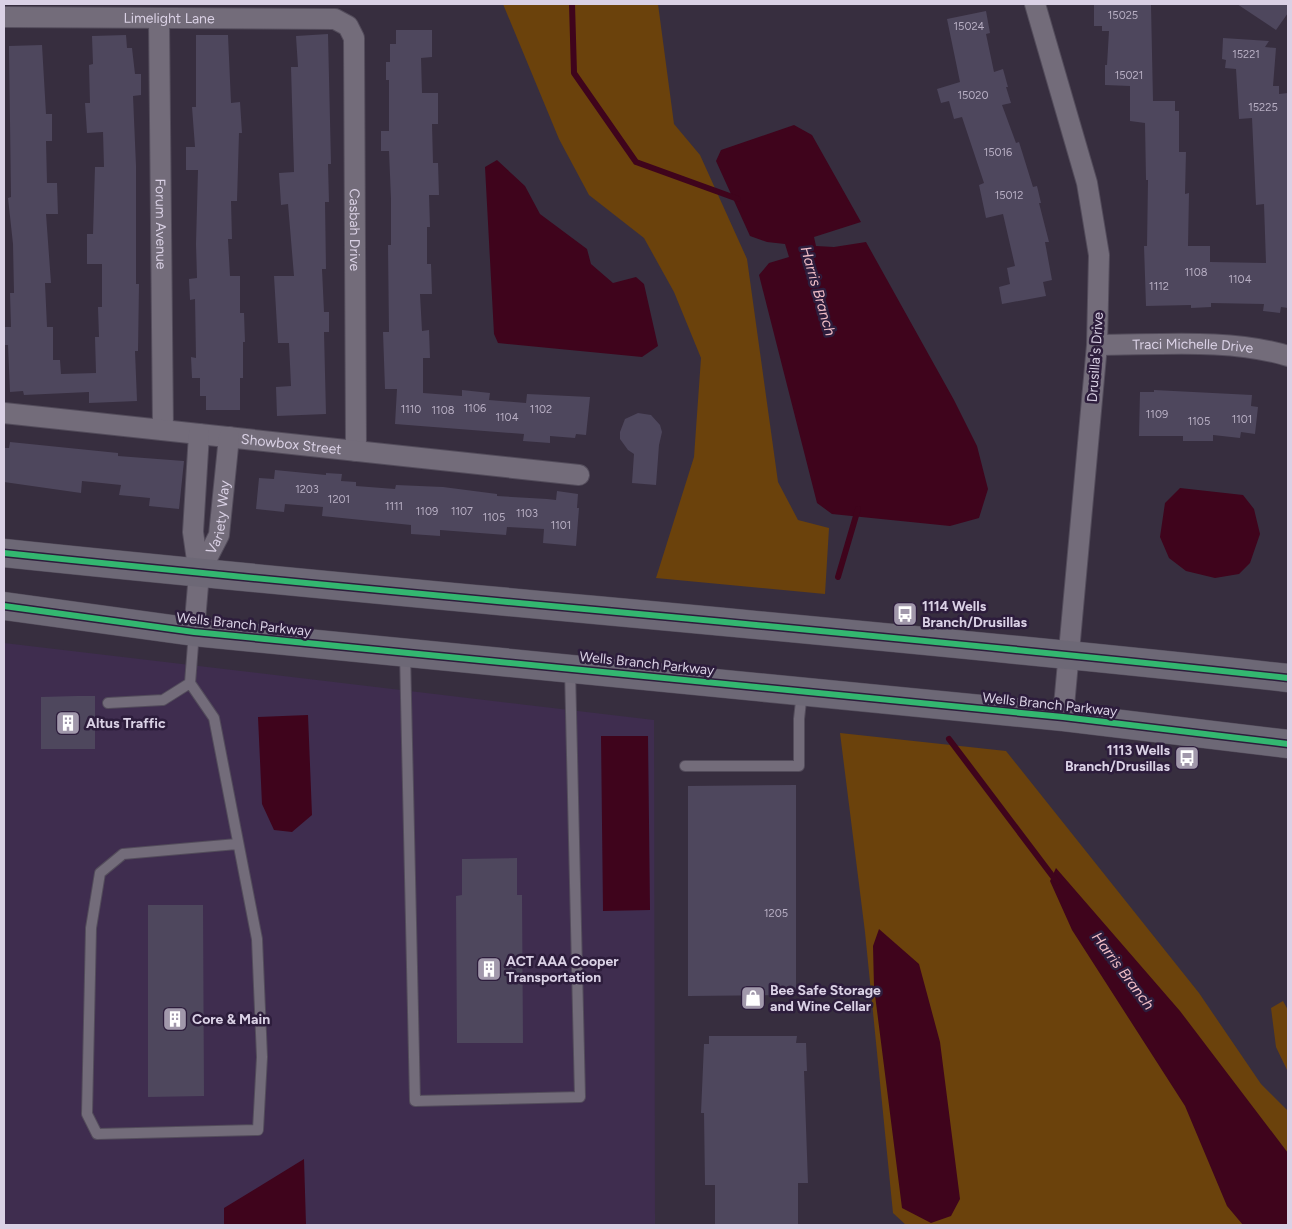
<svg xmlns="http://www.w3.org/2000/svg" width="1292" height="1229" font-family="Figtree,sans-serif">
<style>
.built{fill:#3f2d4f}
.green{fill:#6b420c}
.water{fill:#3f041c}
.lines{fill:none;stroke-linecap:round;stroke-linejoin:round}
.stream{stroke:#3f041c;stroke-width:6}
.building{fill:#4e475d}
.service-casing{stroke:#534c5b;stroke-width:12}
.minor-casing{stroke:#534c5b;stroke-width:22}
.secondary-casing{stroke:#534c5b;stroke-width:29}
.service{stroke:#736c7a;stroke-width:10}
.minor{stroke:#736c7a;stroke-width:20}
.secondary{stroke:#6d6876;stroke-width:28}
.cycleway-casing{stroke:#2d1d3c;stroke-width:9}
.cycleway{stroke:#33b770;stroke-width:6}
.labels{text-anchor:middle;stroke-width:5;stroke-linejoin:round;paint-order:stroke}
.number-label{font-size:11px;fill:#b7aec3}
.street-label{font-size:14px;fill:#dad1e5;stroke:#2d1d3c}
.poi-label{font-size:14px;font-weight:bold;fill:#dad1e5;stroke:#2d1d3c;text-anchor:start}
.water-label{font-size:15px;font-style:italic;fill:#f0bdc6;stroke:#2d1d3c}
</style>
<rect width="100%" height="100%" fill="#372e3f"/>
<path class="built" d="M4,643L654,720L655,1225H4Z"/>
<path class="green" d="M503,4H658L674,124L700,155L747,259L778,482L798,520L829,528L825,594L656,578L694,457L701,358L674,292L644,238L589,195L559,139Z
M840,733L1006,751L1199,993L1261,1084L1288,1111V1225H906L893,1213L865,932Z
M1283,1001L1288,1010V1072L1276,1047L1271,1008Z"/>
<path class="water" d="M794,125L812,135L861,222L814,237L816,246L834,247L866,242L954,400L977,446L988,489L979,518L950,526L832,514L817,503L759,275L769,263L789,257L785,244L767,242L750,236L716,161L721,150Z
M497,160L525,186L540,214L587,249L591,264L613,283L636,277L644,284L658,346L642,357L498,343L494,334L485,167Z
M1180,488L1243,495L1254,509L1260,534L1250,563L1239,574L1215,578L1186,571L1169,558L1160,537L1165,503Z
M308,715L312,815L292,832L274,830L262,804L258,717Z
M601,736H648L650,910L603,911Z
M1056,868L1180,1011L1288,1153V1225H1243L1227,1206L1185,1106L1072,930L1050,881Z
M879,929L919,964L940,1042L960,1199L951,1216L931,1223L902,1208L874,987L873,946Z
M304,1159L306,1225H224V1208Z"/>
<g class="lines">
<path class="stream" d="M572,4L574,73L636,162L738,199
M838,577L858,509
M949,739L1057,882"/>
</g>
<path class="building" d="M1237,4H1288V13L1276,30Z
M1094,5H1151L1153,101H1175V111H1179V152H1186L1185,194L1189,193L1188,246H1210V262L1266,263L1264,204L1256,205L1252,118L1239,119L1236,69L1225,68L1226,60L1222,59L1223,38L1269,41L1265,47L1276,48L1273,86H1279V94L1288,93V308L1281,307L1280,313L1263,311L1264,304L1211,303V307L1191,308V305L1146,306L1144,246H1147L1148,180H1146L1145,123L1130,121V86L1105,85V65H1107L1109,31H1102V26H1094Z
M986,11L990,33L986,34L994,72L1003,69L1008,87H1006L1011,103L1002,105L1016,143L1019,142L1033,187L1037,186L1041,203H1039L1049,242H1045L1052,280L1043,282L1046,296L1002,304L999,287L1010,284L1007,268L1015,266L1003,214L986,218L979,185L984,183L962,117L954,119L949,101L941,103L937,89L960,82L947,19Z
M396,30H432V57L421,58L422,93H438V124H432L433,163H438L439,195H429L430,227H427V264H431L432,294H420L422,331L429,330L430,358H423V393L462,396V390L490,393L489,400L526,403L527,394L590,397L586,435L576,434L575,438L550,436V443L523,441L524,434L395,424L397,389H385L383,332H389L388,245H391V199L389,151H381V131H389V80H386V62H390V44H396Z
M328,34L331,164H328L329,202H325L326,269H322L324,312H329V332H324L326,414L277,416L276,387L291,386L289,343H278L274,276H294L288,204L281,205L279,173L294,172L291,67H298L296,36Z
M126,35L127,48H132L135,74H141V95L133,96L136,166V284H139L138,351H135L137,401L89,403V392L24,395L23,391L10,392L8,345H4V327H11L10,293H14L13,244L8,198L11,197L9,46L42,45L46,114H52V141H46L47,183H57L58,214H46L51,283H45L47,327H53V360H60L61,374L96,373L95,337H99L98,307H102V264H87V234H93L95,167H104L103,132L87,133L85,103H90L89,65L93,64L92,36Z
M196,35H228L231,103L240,102L242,133H239L237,201H231L232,239H228L230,276H240V313H244L245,342H243V378H240V410H206V396H200V378H192L191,357L196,358L195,299L190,300L189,279L197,278L196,244L198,170H186V147H195L192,107H196Z
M1154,390L1252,395L1251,406L1258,407L1255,434L1241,432L1240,438L1213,435V441H1183V436H1139L1140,392H1154Z
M638,413L651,415L660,425L662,432L659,445L656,485L632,483L634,454L628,450L620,439V432L625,419Z
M10,442L118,453V456L184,461L179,509L149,506L150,498L119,495L121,485L82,481L81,493L4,482V448H9Z
M275,470L326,475V473L342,474L341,481L356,482V486L395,489L396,485L443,487L497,494V496L547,499L556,500L557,491L578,494L577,508H579L576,546L543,543L544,529L507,527L506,535L440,530V536L411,534V525L322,516L323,507L285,504L284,512L256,509L259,478L274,479Z
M77,696H95V749H41V697Z
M796,785V995L688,996V786Z
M517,858V895H522L523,1043H457L456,896L462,895V859Z
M148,905H203L204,1096L148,1097Z
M709,1036H797L796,1043H806L807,1071H804L808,1183H798V1225H715V1185H705L704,1113H701L704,1044H709Z"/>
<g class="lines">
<defs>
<path id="service" d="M194,632L190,683L214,718L257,939L262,1057L258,1130L97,1134L87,1114L91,928L100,873L123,854L237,844
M405,653L415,1101L580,1097L570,669
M108,703L163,700L190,683
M685,766H799V719L802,692"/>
<g id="minor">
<path d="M1035,4L1087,183L1099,255L1097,345L1063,717"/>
<path id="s1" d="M4,17L335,19L348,26L354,38L356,451"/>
<path id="s2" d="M159,18L163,430"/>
<path id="s3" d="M1097,345C1158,345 1230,338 1288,356"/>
<path id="s4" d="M4,413L579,475"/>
<path id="s5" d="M199,574L219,535L229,437"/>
<path d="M194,632L199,574L193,532L199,434"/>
</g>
<path id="secondary" d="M4,553C432,598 861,631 1288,678
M4,606L194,632L1063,717L1288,744"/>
</defs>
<use href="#service" class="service-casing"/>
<use href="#minor" class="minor-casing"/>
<use href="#secondary" class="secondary-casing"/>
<use href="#service" class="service"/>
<use href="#minor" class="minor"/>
<use href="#secondary" class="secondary"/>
<defs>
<path id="cycleway" d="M4,553C432,598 861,631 1288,678
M4,606L194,632L1063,717L1288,744"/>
</defs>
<use href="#cycleway" class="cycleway-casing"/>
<use href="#cycleway" class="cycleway"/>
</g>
<defs>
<symbol id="bus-square" viewBox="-11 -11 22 22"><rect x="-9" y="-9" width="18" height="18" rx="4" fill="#a198ab" stroke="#2d1d3c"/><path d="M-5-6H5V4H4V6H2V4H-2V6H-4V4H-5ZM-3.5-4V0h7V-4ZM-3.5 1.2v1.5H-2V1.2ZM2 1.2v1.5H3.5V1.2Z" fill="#fff"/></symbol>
<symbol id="building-square" viewBox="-11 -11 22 22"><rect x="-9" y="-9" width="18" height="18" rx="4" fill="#a198ab" stroke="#2d1d3c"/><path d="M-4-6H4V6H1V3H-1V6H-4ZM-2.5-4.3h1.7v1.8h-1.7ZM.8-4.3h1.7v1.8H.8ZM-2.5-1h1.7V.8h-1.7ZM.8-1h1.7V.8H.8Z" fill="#fff"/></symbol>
<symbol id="shop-square" viewBox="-11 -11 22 22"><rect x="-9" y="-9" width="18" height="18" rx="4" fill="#a198ab" stroke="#2d1d3c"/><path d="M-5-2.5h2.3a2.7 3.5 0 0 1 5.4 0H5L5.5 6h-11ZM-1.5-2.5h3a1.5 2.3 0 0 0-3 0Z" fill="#fff"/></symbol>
</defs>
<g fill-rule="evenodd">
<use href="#bus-square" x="891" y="600" width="28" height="28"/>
<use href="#building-square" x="54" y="709" width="28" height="28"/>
<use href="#bus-square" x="1173" y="744" width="28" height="28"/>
<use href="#building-square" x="475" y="955" width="28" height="28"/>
<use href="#shop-square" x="739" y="984" width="28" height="28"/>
<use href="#building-square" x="161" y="1005" width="28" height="28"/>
</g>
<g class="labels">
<g class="number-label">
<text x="1123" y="19">15025</text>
<text x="969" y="30">15024</text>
<text x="1246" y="58">15221</text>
<text x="1129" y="79">15021</text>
<text x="973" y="99">15020</text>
<text x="1263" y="111">15225</text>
<text x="998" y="156">15016</text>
<text x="1009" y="199">15012</text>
<text x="1196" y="276">1108</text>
<text x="1240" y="283">1104</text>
<text x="1159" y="290">1112</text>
<text x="475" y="412">1106</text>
<text x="411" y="413">1110</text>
<text x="541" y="413">1102</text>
<text x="443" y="414">1108</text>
<text x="1157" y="418">1109</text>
<text x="507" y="421">1104</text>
<text x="1242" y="423">1101</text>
<text x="1199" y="425">1105</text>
<text x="307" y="493">1203</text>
<text x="339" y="503">1201</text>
<text x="394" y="510">1111</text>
<text x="427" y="515">1109</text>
<text x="462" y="515">1107</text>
<text x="527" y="517">1103</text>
<text x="494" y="521">1105</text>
<text x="561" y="529">1101</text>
<text x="776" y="917">1205</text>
</g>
<g class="street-label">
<text dy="5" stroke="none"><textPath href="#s1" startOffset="165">Limelight Lane</textPath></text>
<text dy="5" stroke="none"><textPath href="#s2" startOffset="206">Forum Avenue</textPath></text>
<text dy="5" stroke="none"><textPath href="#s1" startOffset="551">Casbah Drive</textPath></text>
<text dy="5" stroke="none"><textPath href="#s3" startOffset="96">Traci Michelle Drive</textPath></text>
<text transform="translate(1095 357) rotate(-86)" y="5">Drusilla's Drive</text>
<text dy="5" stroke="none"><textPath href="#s4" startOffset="289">Showbox Street</textPath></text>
<text dy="5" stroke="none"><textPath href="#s5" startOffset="61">Variety Way</textPath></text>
<text transform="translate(244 624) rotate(6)" y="5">Wells Branch Parkway</text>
<text transform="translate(647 663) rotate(6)" y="5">Wells Branch Parkway</text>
<text transform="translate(1050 704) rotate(6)" y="5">Wells Branch Parkway</text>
</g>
<g class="poi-label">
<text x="922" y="611">1114 Wells<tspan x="922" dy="16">Branch/Drusillas</tspan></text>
<text x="86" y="728">Altus Traffic</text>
<text x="1170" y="755" text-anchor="end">1113 Wells<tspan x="1170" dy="16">Branch/Drusillas</tspan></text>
<text x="506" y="966">ACT AAA Cooper<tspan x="506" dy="16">Transportation</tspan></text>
<text x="770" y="995">Bee Safe Storage<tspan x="770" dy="16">and Wine Cellar</tspan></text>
<text x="192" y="1024">Core &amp; Main</text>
</g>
<g class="water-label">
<text transform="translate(818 291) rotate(74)" y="5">Harris Branch</text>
<text transform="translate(1123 971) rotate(53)" y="5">Harris Branch</text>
</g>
</g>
<rect width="1292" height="1229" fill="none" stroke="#dad1e5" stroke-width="10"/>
</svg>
